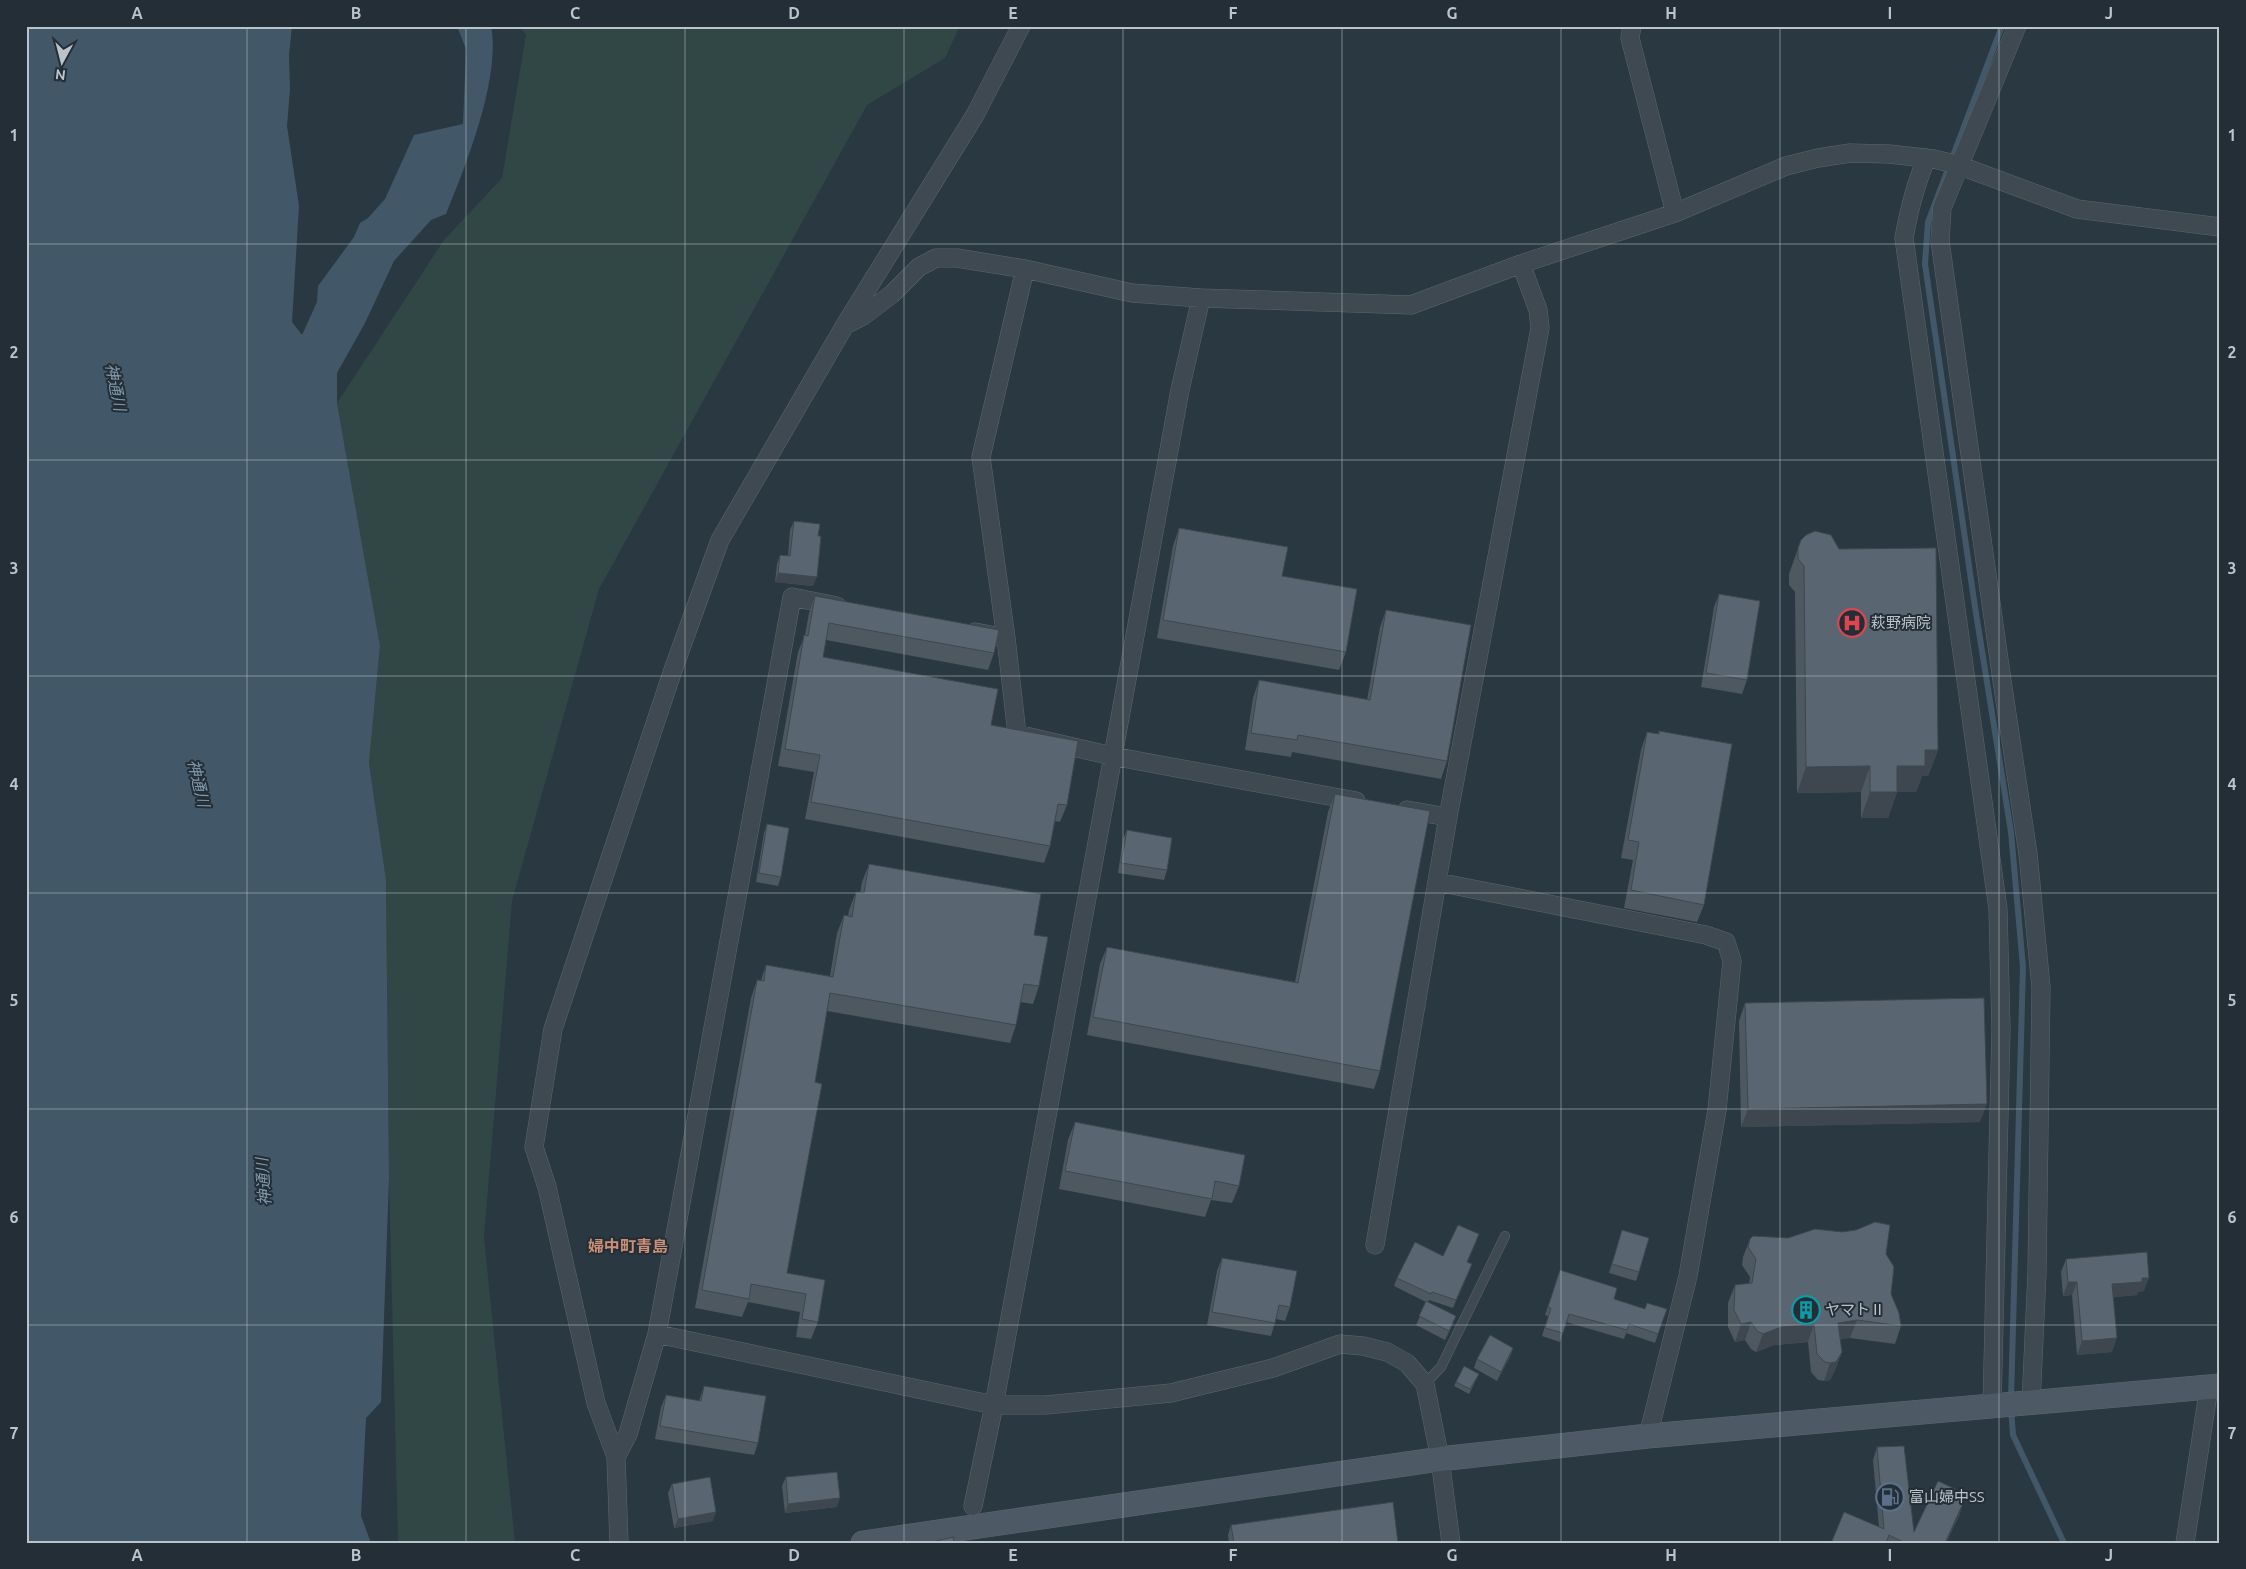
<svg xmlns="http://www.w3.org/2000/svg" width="2246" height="1569" font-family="Ubuntu,'Noto Sans JP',sans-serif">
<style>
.green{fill:#304745}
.water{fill:#425868}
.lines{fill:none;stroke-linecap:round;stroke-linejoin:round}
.stream{stroke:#425868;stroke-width:6}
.lane-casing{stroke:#5d676f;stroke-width:10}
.street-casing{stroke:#5d676f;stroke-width:19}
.secondary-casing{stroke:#5d676f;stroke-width:25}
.lane{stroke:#3e4951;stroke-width:9}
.street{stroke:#3e4951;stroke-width:18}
.secondary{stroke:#4d5964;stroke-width:24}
.wall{fill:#4d5861}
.shaded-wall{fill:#3e474f}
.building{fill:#596671;stroke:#3e474f}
.grid{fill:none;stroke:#bcc4cb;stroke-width:1;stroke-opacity:0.55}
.labels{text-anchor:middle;stroke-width:4;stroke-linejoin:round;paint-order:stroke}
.poi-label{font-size:15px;fill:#bcc4cb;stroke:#232e37;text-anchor:start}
.water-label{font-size:16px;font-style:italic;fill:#8098aa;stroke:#232e37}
.neighbourhood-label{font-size:16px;font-weight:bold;fill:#cd8f75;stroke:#232e37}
.neatline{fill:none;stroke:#bcc4cb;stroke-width:2}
.grid-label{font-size:16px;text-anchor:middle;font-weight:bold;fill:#bcc4cb}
</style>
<rect width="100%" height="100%" fill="#2a3841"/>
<path class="green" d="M520,26H960L945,58L867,105L599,589L512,901L484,1237L515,1543H398L389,1178L386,880L369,763L380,646L337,403L444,240L502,178L526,35Z"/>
<path class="water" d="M26,26H292L289,55L290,89L287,126L299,206L292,322L302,335L317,302L318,286L354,237L360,223L368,218L385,199L414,135L463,124L466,49L457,26H491C501,78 466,165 446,214L431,220L394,261L365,323L337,373V403L380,646L369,763L386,880L389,1178L381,1402L366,1418L361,1516L371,1543H26Z"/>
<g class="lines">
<path class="stream" d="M2002,26L1928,222L1925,264L1975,607L2011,832L2023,967L2011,1399
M2011,1409L2013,1435L2064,1543"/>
<defs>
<path id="lane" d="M1425,1384L1441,1367L1505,1236"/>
<path id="street" d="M1632,26L1630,38L1675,213
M2017,26L1942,208L1940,241L2001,674L2028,854L2041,987L2037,1273L2031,1403
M1927,158C1915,184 1909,210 1904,238L1998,909L2001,1029L1992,1407
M845,325L863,316L892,294L919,267L936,258H957L1025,269L1132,293L1201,298L1411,305L1521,264L1675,213L1786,166L1818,158L1850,153L1889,154L1934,159L1958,165L2077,209L2220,227
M975,632L1006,638L1017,734L1112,756L1356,801
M1006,638L981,457L1025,269
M1407,810L1448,817
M1437,882L1706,935L1726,942L1732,961L1717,1110L1688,1276L1648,1436
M1375,1245L1448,817L1540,328L1538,310L1521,264
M657,1334L994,1405H1046L1171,1393L1273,1368L1340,1344L1363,1346L1387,1352L1407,1363L1425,1384L1440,1459L1451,1543
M616,1457L628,1434L657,1334L792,597L837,606
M973,1506L994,1405L1180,390L1201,298
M619,1543L616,1457L596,1403L547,1187L534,1147L553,1029L673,670L720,540L845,325L975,115L1021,26
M2185,1543L2209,1387"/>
<path id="secondary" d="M863,1543L1440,1459L1648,1436L2220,1386"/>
</defs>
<use href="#lane" class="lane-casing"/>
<use href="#street" class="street-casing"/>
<use href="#secondary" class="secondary-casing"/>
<use href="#lane" class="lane"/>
<use href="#street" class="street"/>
<use href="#secondary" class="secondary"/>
</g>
<path class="wall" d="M794,521L818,536L813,586L775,582L777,564L780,555L788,556L790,530Z
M1179,528L1282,576L1346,652L1339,670L1157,638L1173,546Z
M1801,540L1938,750L1928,776H1922L1916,792H1897L1888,818H1861V792L1797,793L1795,592L1789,585V574Z
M1719,594L1747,680L1742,694L1701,687L1714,607Z
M815,596L994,653L988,670L826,640L823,657L991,725L1067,805L1060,822L1054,821L1050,846L1044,863L805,819L814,772L778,766L798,652L805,635L809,613Z
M1386,610L1447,761L1441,779L1292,752L1291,757L1245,750L1253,698L1259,680L1367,700L1380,627Z
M1659,731L1704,905L1697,922L1624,908L1633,860L1621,858L1641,750L1647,732L1658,734Z
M1335,794L1380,1071L1374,1089L1087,1035L1100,964L1107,947L1295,982L1328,812Z
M767,824L781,877L778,886L756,882L764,833Z
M1127,830L1167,870L1164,880L1118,873L1123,839Z
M869,864L1034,935L1039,986L1033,1004L1020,1002L1016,1025L1010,1043L827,1011L815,1082L787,1273L825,1280L818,1322L811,1339L796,1337L800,1312L748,1302L742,1317L695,1308L751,998L757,980H761L766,965L830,976L837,933L844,915L848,916L849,910L856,892L860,893L862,882Z
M1745,1003L1980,1122L1741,1127L1739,1021Z
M1075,1122L1239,1186L1232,1203L1211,1200L1205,1217L1059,1189L1068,1140Z
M1622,1230L1639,1272L1636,1281L1609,1273Z
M1750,1239L1886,1254L1891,1294L1901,1326L1895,1344L1850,1338L1840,1339L1842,1352L1835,1370L1830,1380L1824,1381L1818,1380L1811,1372L1808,1342L1774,1345L1756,1352L1751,1349L1745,1340L1735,1342L1728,1327V1303L1735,1285L1749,1284L1750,1277L1742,1265L1743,1257Z
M1476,1243L1467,1262L1472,1264L1453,1308L1429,1300L1428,1302L1452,1326L1445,1340L1416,1325L1426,1302L1394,1286L1397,1278L1443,1256Z
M1222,1258L1290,1307L1285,1321L1276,1319L1271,1336L1207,1325L1217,1271Z
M2066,1259L2144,1291L2138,1292L2137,1295L2114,1297L2112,1352L2077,1355L2072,1295L2063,1296L2061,1272Z
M1560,1270L1614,1299L1645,1309H1667L1655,1343L1626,1333L1624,1339L1566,1322L1560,1342L1542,1336L1548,1316L1545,1315Z
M1513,1348L1510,1357L1497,1381L1474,1368L1477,1359Z
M1477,1378L1469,1394L1454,1386L1456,1382Z
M704,1386L758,1443L754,1455L655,1439L661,1407L666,1395L699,1401Z
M1877,1447L1914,1532L1952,1496L1960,1514L1946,1543H1831L1844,1512L1879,1527L1873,1460Z
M786,1477L837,1507L785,1513L782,1486Z
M672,1484L713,1521L674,1528L668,1493Z
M1231,1525L1398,1543H1229L1228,1535Z"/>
<path class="shaded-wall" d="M778,573L817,577L813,586L775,582Z
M1925,750H1938L1928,776H1922L1916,792H1897L1888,818H1861L1870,792L1897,766Z
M1870,766L1861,792L1797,793L1806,767Z
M1987,1104L1980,1122L1741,1127L1748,1109Z
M1479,1234L1476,1243L1464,1270L1467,1262Z
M1472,1264L1469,1273L1453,1308L1456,1300Z
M2142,1278H2149L2144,1291L2138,1292L2137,1295L2108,1298L2112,1284Z
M2068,1282H2077L2072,1295L2063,1296Z
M1456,1316L1452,1326L1445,1340L1449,1331Z
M1857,1320L1850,1338L1832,1341L1838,1323Z
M1751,1322L1745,1340L1735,1342L1741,1324Z
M1814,1324L1808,1342L1774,1345L1756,1352L1763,1334L1781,1327Z
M2117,1338L2112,1352L2077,1355L2082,1341Z
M1513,1348L1510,1357L1497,1381L1501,1372Z
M1842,1352L1835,1370L1830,1380L1824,1381L1830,1363Z
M840,1498L837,1507L785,1513L788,1504Z
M1964,1501L1960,1514L1946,1543H1945Z
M716,1512L713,1521L674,1528L678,1519Z"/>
<path class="building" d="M794,521L820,524L818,536H821L817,577L778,573L780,555L790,556Z
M1179,528L1288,547L1282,576L1357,589L1346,652L1163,620Z
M1815,531L1831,535L1839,549L1936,548L1938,750H1925V766H1897V792H1870V766L1806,767L1804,566L1798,559V548L1801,540L1806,535Z
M1719,594L1760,601L1747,680L1706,673Z
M815,596L999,630L994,653L829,623L823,657L998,689L991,725L1078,741L1067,805L1058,804L1050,846L811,802L820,755L785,749L804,635L808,636Z
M1386,610L1471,625L1447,761L1298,735L1297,740L1251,733L1259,680L1370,700Z
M1659,731L1732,744L1704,905L1631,890L1639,842L1628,840L1647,732L1659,734Z
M1335,794L1430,811L1380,1071L1093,1017L1107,947L1298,983Z
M767,824L789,828L781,877L759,873Z
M1127,830L1172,838L1167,870L1121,863Z
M869,864L1041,894L1034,935L1048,937L1039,986L1024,984L1016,1025L830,993L815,1082L822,1084L787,1273L825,1280L818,1322L802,1319L806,1294L751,1284L749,1299L702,1290L757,980L764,981L766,965L833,977L844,915L852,917L856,892L864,893Z
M1984,998L1987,1104L1748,1109L1745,1003Z
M1075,1122L1245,1155L1239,1186L1215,1181L1212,1199L1065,1171Z
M1875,1222L1890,1225L1886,1254L1894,1267L1891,1294L1899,1313L1901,1326L1857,1320L1838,1323L1842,1352L1836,1362L1830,1363L1825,1362L1817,1354L1814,1324L1781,1327L1763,1334L1757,1331L1751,1322L1741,1324L1734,1310L1735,1285L1752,1283L1756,1259L1748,1247L1750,1239L1753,1236L1788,1238L1815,1229L1842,1232L1856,1230Z
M1458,1225L1479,1234L1467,1262L1472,1264L1456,1300L1432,1292L1431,1294L1397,1278L1415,1242L1443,1256Z
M1622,1230L1649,1238L1639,1272L1612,1264Z
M2147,1252L2149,1278H2142V1282L2112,1284L2117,1338L2082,1341L2077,1282H2068L2066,1259Z
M1222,1258L1297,1271L1290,1307L1279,1305L1275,1323L1212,1312Z
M1560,1270L1617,1288L1614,1299L1645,1309L1647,1303L1667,1309L1658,1334L1629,1324L1627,1330L1569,1314L1563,1333L1545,1328L1551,1308L1548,1307Z
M1426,1301L1456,1316L1449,1331L1419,1316Z
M1490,1335L1513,1348L1501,1372L1477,1359Z
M1464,1366L1479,1374L1470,1389L1456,1382Z
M704,1386L766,1396L758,1443L660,1426L666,1395L701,1401Z
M1904,1446L1914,1532L1938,1481L1955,1489L1951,1495L1964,1501L1945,1543H1905L1889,1535L1886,1543H1836L1832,1541L1844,1512L1884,1529L1877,1447Z
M837,1472L840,1498L788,1504L786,1477Z
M710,1477L716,1512L678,1519L672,1484Z
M1393,1502L1398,1543H1234L1231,1525Z
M954,1537L953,1543H927Z"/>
<path class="grid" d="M247,26V1543M466,26V1543M685,26V1543M904,26V1543M1123,26V1543M1342,26V1543M1561,26V1543M1780,26V1543M1999,26V1543M26,244H2220M26,460H2220M26,676H2220M26,893H2220M26,1109H2220M26,1325H2220"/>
<defs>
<symbol id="hospital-ring" viewBox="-11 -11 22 22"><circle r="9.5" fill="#232e37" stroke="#e0444e" stroke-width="1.5"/><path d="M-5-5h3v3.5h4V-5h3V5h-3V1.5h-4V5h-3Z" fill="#e0444e"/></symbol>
<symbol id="building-ring" viewBox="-11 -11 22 22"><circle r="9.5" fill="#232e37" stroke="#0f9aa8" stroke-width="1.5"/><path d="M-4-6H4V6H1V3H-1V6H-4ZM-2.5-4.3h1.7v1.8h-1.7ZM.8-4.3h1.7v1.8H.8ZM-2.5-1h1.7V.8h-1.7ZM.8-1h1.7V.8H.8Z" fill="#0f9aa8"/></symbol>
<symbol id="fuel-ring" viewBox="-11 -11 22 22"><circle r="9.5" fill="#232e37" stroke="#5c6f8a" stroke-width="1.5"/><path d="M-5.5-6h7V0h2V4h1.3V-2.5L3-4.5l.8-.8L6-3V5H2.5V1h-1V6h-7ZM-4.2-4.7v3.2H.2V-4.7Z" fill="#5c6f8a"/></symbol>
</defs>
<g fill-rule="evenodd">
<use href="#hospital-ring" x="1836" y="607" width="32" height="32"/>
<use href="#building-ring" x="1790" y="1294" width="32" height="32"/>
<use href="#fuel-ring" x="1874" y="1481" width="32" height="32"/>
</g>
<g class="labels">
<g class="poi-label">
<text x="1871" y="628">萩野病院</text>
<text x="1825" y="1315">ヤマトⅡ</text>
<text x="1909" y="1502">富山婦中SS</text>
</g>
<g class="water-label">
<text transform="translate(116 387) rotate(79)" y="6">神通川</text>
<text transform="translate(199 783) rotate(77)" y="6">神通川</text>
<text transform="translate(263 1182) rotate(-94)" y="6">神通川</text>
</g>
<g class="neighbourhood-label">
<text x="628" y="1252">婦中町青島</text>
</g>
</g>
<rect width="2246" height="1569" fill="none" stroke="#232e37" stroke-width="55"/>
<g transform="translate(62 62) rotate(187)" stroke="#232e37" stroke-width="4" paint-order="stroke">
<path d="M0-4L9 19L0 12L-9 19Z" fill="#bcc4cb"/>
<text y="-8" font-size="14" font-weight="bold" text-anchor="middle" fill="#bcc4cb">N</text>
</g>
<rect x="28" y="28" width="2190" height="1514" class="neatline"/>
<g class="grid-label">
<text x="137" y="19">A</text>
<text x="356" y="19">B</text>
<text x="575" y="19">C</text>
<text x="794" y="19">D</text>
<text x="1013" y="19">E</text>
<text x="1233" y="19">F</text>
<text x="1452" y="19">G</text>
<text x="1671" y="19">H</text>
<text x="1890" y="19">I</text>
<text x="2109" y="19">J</text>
<text x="14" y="141">1</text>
<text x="2232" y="141">1</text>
<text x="14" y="358">2</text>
<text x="2232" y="358">2</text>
<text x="14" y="574">3</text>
<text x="2232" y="574">3</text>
<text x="14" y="790">4</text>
<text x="2232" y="790">4</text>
<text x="14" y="1006">5</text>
<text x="2232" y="1006">5</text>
<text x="14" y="1223">6</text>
<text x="2232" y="1223">6</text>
<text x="14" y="1439">7</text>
<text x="2232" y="1439">7</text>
<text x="137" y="1561">A</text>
<text x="356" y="1561">B</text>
<text x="575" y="1561">C</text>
<text x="794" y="1561">D</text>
<text x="1013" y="1561">E</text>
<text x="1233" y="1561">F</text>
<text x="1452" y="1561">G</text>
<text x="1671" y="1561">H</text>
<text x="1890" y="1561">I</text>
<text x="2109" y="1561">J</text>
</g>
</svg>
